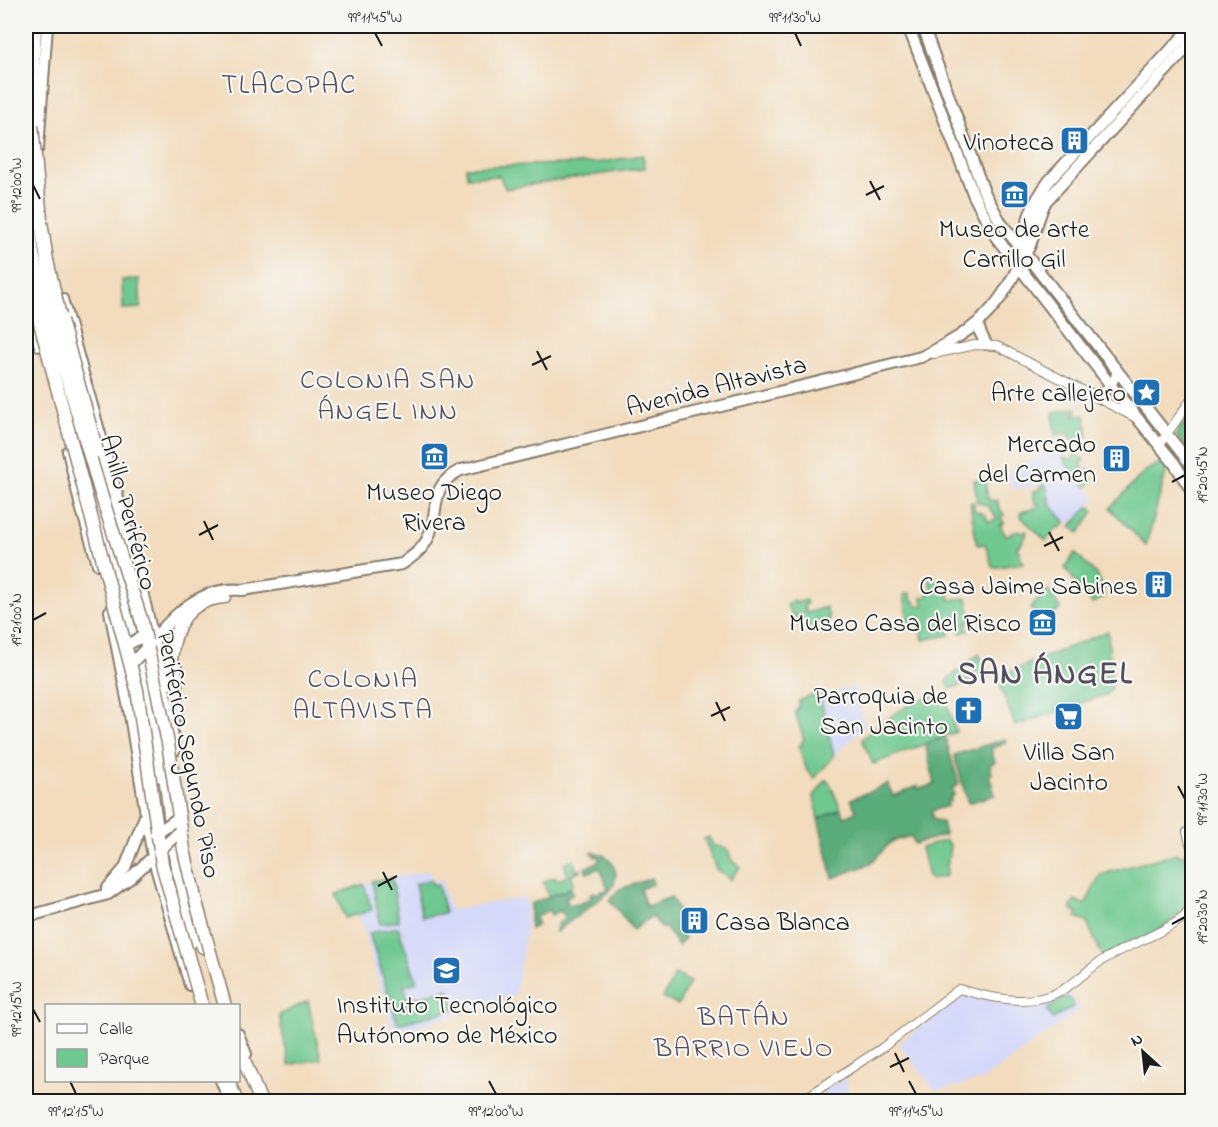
<svg xmlns="http://www.w3.org/2000/svg" width="1218" height="1127" font-family="'Indie Flower',sans-serif">
<style>
.built{fill:#d4d8f9}
.green{fill:#6ec88f;stroke:#457256;stroke-width:1.5}
.forest{fill:#5aac7a;stroke:#3b644b;stroke-width:1.5}
.lines{fill:none;stroke-linecap:round;stroke-linejoin:round}
.minor-casing{stroke:#877c6c;stroke-width:10}
.major-casing{stroke:#877c6c;stroke-width:14}
.highway-casing{stroke:#877c6c;stroke-width:15}
.minor{stroke:#fff;stroke-width:8}
.major{stroke:#fff;stroke-width:10}
.highway{stroke:#fff;stroke-width:12}
.major-bridge-casing{stroke:#877c6c;stroke-width:14;stroke-linecap:butt}
.highway-bridge-casing{stroke:#877c6c;stroke-width:15;stroke-linecap:butt}
.major-bridge{stroke:#fff;stroke-width:10}
.highway-bridge{stroke:#fff;stroke-width:12}
.ticks{fill:none;stroke:#1c1c1c;stroke-width:2}
.labels{text-anchor:middle;stroke-width:4.5;stroke-linejoin:round;paint-order:stroke}
.poi-label{font-size:26px;fill:#1c1c1c;stroke:#f6f6f2;text-anchor:end}
.street-label{font-size:26px;fill:#1c1c1c;stroke:#f6f6f2}
.neighbourhood-label{font-size:27px;letter-spacing:1.5px;fill:#534d5d;stroke:#f6f6f2}
.quarter-label{font-size:28px;letter-spacing:1.5px;fill:#534d5d;stroke:#f6f6f2}
.district-label{font-size:32px;font-weight:bold;letter-spacing:1.5px;fill:#534d5d;stroke:#f6f6f2}
.neatline{fill:none;stroke:#1c1c1c;stroke-width:2}
.ticks-label{font-size:15px;text-anchor:middle;fill:#1c1c1c}
</style>
<rect width="100%" height="100%" fill="#f6f6f2"/>
<filter id="ink" filterUnits="userSpaceOnUse"><feTurbulence type="fractalNoise" baseFrequency=".0167" numOctaves="2"/><feDisplacementMap in="SourceGraphic" scale="12" xChannelSelector="R" yChannelSelector="G"/><feConvolveMatrix kernelMatrix="1 2 1 2 8 2 1 2 1" color-interpolation-filters="sRGB"/></filter>
<filter id="wash" filterUnits="userSpaceOnUse"><feTurbulence type="fractalNoise" baseFrequency=".008" numOctaves="4" result="noise"/><feDisplacementMap in="SourceGraphic" scale="24" xChannelSelector="R" yChannelSelector="G"/><feGaussianBlur stdDeviation="1.35" result="paint"/><feColorMatrix in="noise" values="0 0 0 0 0 0 0 0 0 0 0 0 0 0 0 0 0 1.4 0 .05"/><feComposite in="paint" operator="in"/></filter>
<g filter="url(#wash)">
<rect width="100%" height="100%" fill="#f2dcbd"/>
<path class="built" d="M1059,449L1067,465L1096,498L1072,524L1069,520L1066,523L1050,504L1046,485L1012,489L1007,471Z
M854,687L865,726L834,756L819,694L825,692L826,694Z
M430,871L432,881L441,879L450,910L526,897L527,924L515,996L394,1033L359,914L345,918L336,894L372,881Z
M1069,993L1080,1010L982,1080L936,1091L898,1043L963,996L1028,1006L1055,1000Z
M846,1077L849,1101H807L825,1090Z"/>
<path class="green" d="M643,155L645,168C598,175 552,180 505,189L500,176L467,177L466,167L595,163Z
M139,279L141,308L123,309L122,280Z
M1075,408L1077,409L1075,415H1085L1088,436L1074,442L1068,433L1055,435L1053,412Z
M1187,418L1192,432V456L1176,435Z
M1074,454L1084,459V462L1081,464L1085,471L1091,469V471L1088,473L1093,481L1086,487L1067,465L1063,457L1072,460Z
M1158,464H1163L1167,469L1146,546L1110,508L1145,471Z
M985,479L988,500L998,501V506L1004,515L1001,518L1004,523L1000,525L1006,536L1020,530L1021,533L1026,531L1027,534L1021,544L1017,546L1023,563L993,568L985,544L977,545L970,503L974,502V510L984,514L989,522L997,518L988,506L977,502L974,480Z
M1046,485L1050,504L1066,523L1060,528L1058,527L1046,541L1020,516L1021,512L1039,507V504H1035L1033,491L1041,490V486Z
M1089,506L1094,511L1079,533L1071,526Z
M1075,553L1097,575L1104,588L1101,591L1105,596L1092,604L1065,568Z
M929,579H946L950,600L967,598L972,621L966,623L968,631L961,633L958,618L948,620L950,635L923,640L921,627L909,629L904,594L910,593L912,601H915L916,606L923,605L922,597L929,596L928,592L932,591Z
M1048,590L1061,609L1041,620L1030,608Z
M794,600L795,603L806,600L807,604L804,605L806,613L826,607L830,621L801,630L795,615L792,616L787,605Z
M1108,631L1112,688L1107,694L1015,726L997,677Z
M979,654L990,675L950,689L946,681Z
M819,692L834,756L815,778L807,771L799,746L802,745L801,742L804,740L795,712L799,707V701Z
M945,697L956,732L873,764L862,739C874,727 911,701 926,698C932,697 939,697 945,697Z
M826,780L830,784L841,809L818,819L814,796Z
M709,837L714,847L718,846L728,850L732,861L740,867L730,880L716,869L704,839Z
M945,840L950,845L946,876L931,880L928,876L921,848Z
M1176,853L1178,856L1185,854C1188,861 1192,868 1192,876C1197,923 1136,941 1103,957L1086,921L1076,917L1078,913L1070,909L1075,900L1085,905L1100,875Z
M573,859L576,867L574,868V871L581,869V870L571,875L574,882L571,888L549,897L543,882L555,877L557,880L568,876L564,863Z
M392,878L399,921L380,924L372,881Z
M431,880L433,885H438L445,913L422,917L415,884Z
M364,884L372,910L345,918L336,894Z
M398,927L417,982L404,986L408,999L449,989L455,1009L398,1024L369,933Z
M675,974L690,982L678,1005L663,998Z
M1065,997L1069,998L1073,1003V1007L1053,1019L1048,1012V1009Z
M308,1001L321,1059L289,1065L279,1015Z"/>
<path class="forest" d="M945,737L959,784L952,789L954,795L950,797L951,801L947,802L948,806L931,811L933,819L942,822L945,835L914,844L911,836L891,842L870,864L833,878L818,819L841,809L845,817L856,812L851,799L888,784L893,796L918,786L919,789L935,784L925,744Z
M1005,739L1006,743L991,749L995,762L990,764L992,774L989,775L995,795L968,803L954,755Z
M592,852L604,855L613,864L616,874L614,885L609,892L556,932L557,924L566,918L563,913L559,911L551,915L549,910L535,917L538,925L530,929V904L571,888L573,894L566,897L568,905L576,903L577,905L591,898L590,894L594,892L595,894L608,889L600,868L587,873L585,868L600,861L598,856L595,857Z
M651,878L653,884L640,889L646,906L671,897L688,927L682,931L685,938L678,946L665,927L662,929L652,916L633,930L610,900L618,890Z"/>
</g>
<g filter="url(#ink)">
<g class="lines">
<defs>
<path id="minor" d="M934,354L975,345L997,346L1134,417
M1090,393C1104,395 1117,383 1116,369
M1160,444L1192,398
M1192,830L1187,832L1192,851
M799,1102L882,1048L959,989C990,998 1032,1008 1062,990C1077,982 1088,969 1103,960C1126,946 1153,937 1177,922L1185,916L1192,904"/>
<path id="major" d="M908,26L974,196L996,237L1116,392L1174,463L1192,491
M923,26L984,192L1001,223L1192,466
M38,148L47,26
M1024,253C1022,225 1033,203 1049,181L1192,27
M26,294L40,346
M62,299L132,548L162,677L175,750
M978,323L980,332L986,344
M68,451L80,503L98,564
M110,611L129,709L153,857L190,985
M150,644C174,614 201,586 243,590L402,564C412,557 423,549 428,538C441,510 427,486 461,470L921,357C975,331 999,312 1023,256C1025,252 1029,249 1030,245C1036,230 1038,216 1046,201L1192,42
M172,725L177,712L176,667
M107,889L125,868L145,816
M26,917L108,894L130,878L156,854
M238,1034L246,1054
M221,1080L230,1102"/>
<path id="highway" d="M35,26L28,170L37,242L44,271
M65,391L107,541L145,690L157,776
M97,451L129,557
M170,683C170,643 176,601 224,597
M158,720L176,862L188,905L203,947
M179,899L190,943
M238,1046L261,1102
M228,1080L237,1102"/>
</defs>
<use href="#minor" class="minor-casing"/>
<use href="#major" class="major-casing"/>
<use href="#highway" class="highway-casing"/>
<use href="#minor" class="minor"/>
<use href="#major" class="major"/>
<use href="#highway" class="highway"/>
<defs>
<path id="major-bridge" d="M127,645L145,635
M130,665L150,644
M155,834L175,820
M158,852L177,834"/>
<path id="highway-bridge" d="M32,125L41,220
M26,200L33,255L48,312L101,494L142,622L168,743L184,850L196,902L225,1006
M41,222L47,260L60,316
M26,270L137,690L162,864L202,1006
M61,320L97,451"/>
</defs>
<use href="#major-bridge" class="major-bridge-casing"/>
<use href="#highway-bridge" class="highway-bridge-casing"/>
<use href="#major-bridge" class="major-bridge"/>
<use href="#highway-bridge" class="highway-bridge"/>
</g>
</g>
<path class="ticks" d="M375,33L382,46M795,33L801,46M870,181L880,200M33,185L40,199M866,195L884,186M537,351L547,370M532,365L551,356M1172,482L1185,475M204,521L213,540M1049,532L1059,551M199,535L218,525M1044,546L1063,537M33,620L46,613M716,702L725,721M711,716L730,707M1178,786L1185,799M383,872L392,890M378,886L397,876M1172,924L1185,917M33,1009L40,1022M895,1053L904,1072M890,1067L909,1058M70,1081L76,1094M489,1081L496,1094M909,1081L916,1094"/>
<defs>
<symbol id="building-square" viewBox="-11 -11 22 22"><rect x="-9" y="-9" width="18" height="18" rx="4" fill="#1f6fb2" stroke="#f6f6f2"/><path d="M-4-6H4V6H1V3H-1V6H-4ZM-2.5-4.3h1.7v1.8h-1.7ZM.8-4.3h1.7v1.8H.8ZM-2.5-1h1.7V.8h-1.7ZM.8-1h1.7V.8H.8Z" fill="#fff"/></symbol>
<symbol id="museum-square" viewBox="-11 -11 22 22"><rect x="-9" y="-9" width="18" height="18" rx="4" fill="#1f6fb2" stroke="#f6f6f2"/><path d="M0-6L6-3V-2H-6V-3ZM-5-1h2V3h-2ZM-1-1h2V3h-2ZM3-1h2V3H3ZM-6 4H6V6H-6Z" fill="#fff"/></symbol>
<symbol id="sight-square" viewBox="-11 -11 22 22"><rect x="-9" y="-9" width="18" height="18" rx="4" fill="#1f6fb2" stroke="#f6f6f2"/><path d="M0-6L1.8-2.2L6-1.7L2.9 1.2L3.7 5.4L0 3.3L-3.7 5.4L-2.9 1.2L-6-1.7L-1.8-2.2Z" fill="#fff"/></symbol>
<symbol id="church-square" viewBox="-11 -11 22 22"><rect x="-9" y="-9" width="18" height="18" rx="4" fill="#1f6fb2" stroke="#f6f6f2"/><path d="M-1.2-6h2.4v3.5h3.3v2.4h-3.3V6h-2.4V-.1h-3.3v-2.4h3.3Z" fill="#fff"/></symbol>
<symbol id="supermarket-square" viewBox="-11 -11 22 22"><rect x="-9" y="-9" width="18" height="18" rx="4" fill="#1f6fb2" stroke="#f6f6f2"/><path d="M-6-5.5h2.5l.6 2H6L4.5 2H-2.5L-4.4-4H-6ZM-1.5 3.2a1.3 1.3 0 1 0 .1 0ZM3 3.2a1.3 1.3 0 1 0 .1 0Z" fill="#fff"/></symbol>
<symbol id="university-square" viewBox="-11 -11 22 22"><rect x="-9" y="-9" width="18" height="18" rx="4" fill="#1f6fb2" stroke="#f6f6f2"/><path d="M0-5L7-2L0 1L-7-2ZM-4 1L0 2.5L4 1V4Q0 6-4 4Z" fill="#fff"/></symbol>
</defs>
<g fill-rule="evenodd">
<use href="#building-square" x="1058" y="124" width="33" height="33"/>
<use href="#museum-square" x="998" y="178" width="33" height="33"/>
<use href="#sight-square" x="1130" y="376" width="33" height="33"/>
<use href="#museum-square" x="418" y="440" width="33" height="33"/>
<use href="#building-square" x="1100" y="442" width="33" height="33"/>
<use href="#building-square" x="1142" y="568" width="33" height="33"/>
<use href="#museum-square" x="1026" y="606" width="33" height="33"/>
<use href="#church-square" x="952" y="694" width="33" height="33"/>
<use href="#supermarket-square" x="1052" y="700" width="33" height="33"/>
<use href="#building-square" x="678" y="904" width="33" height="33"/>
<use href="#university-square" x="430" y="954" width="33" height="33"/>
</g>
<g class="labels">
<g class="poi-label">
<text x="1054" y="150">Vinoteca</text>
<text x="1014" y="237" text-anchor="middle">Museo de arte<tspan x="1014" dy="30">Carrillo Gil</tspan></text>
<text x="1126" y="401">Arte callejero</text>
<text x="1096" y="452">Mercado<tspan x="1096" dy="30">del Carmen</tspan></text>
<text x="434" y="500" text-anchor="middle">Museo Diego<tspan x="434" dy="30">Rivera</tspan></text>
<text x="1138" y="594">Casa Jaime Sabines</text>
<text x="1021" y="631">Museo Casa del Risco</text>
<text x="948" y="704">Parroquia de<tspan x="948" dy="30">San Jacinto</tspan></text>
<text x="1069" y="760" text-anchor="middle">Villa San<tspan x="1069" dy="30">Jacinto</tspan></text>
<text x="715" y="930" text-anchor="start">Casa Blanca</text>
<text x="447" y="1013" text-anchor="middle">Instituto Tecnológico<tspan x="447" dy="30">Autónomo de México</tspan></text>
</g>
<g class="street-label">
<text transform="translate(716 385) rotate(-14)" y="9">Avenida Altavista</text>
<text transform="translate(130 512) rotate(75)" y="9">Anillo Periférico</text>
<text transform="translate(190 754) rotate(79)" y="9">Periférico Segundo Piso</text>
</g>
<g class="neighbourhood-label">
<text x="388" y="388">COLONIA SAN<tspan x="388" dy="31">ÁNGEL INN</tspan></text>
<text x="363" y="687">COLONIA<tspan x="363" dy="31">ALTAVISTA</tspan></text>
<text x="744" y="1025">BATÁN<tspan x="744" dy="31">BARRIO VIEJO</tspan></text>
</g>
<g class="quarter-label">
<text x="289" y="93">TLACOPAC</text>
</g>
<g class="district-label">
<text x="1045" y="683">SAN ÁNGEL</text>
</g>
</g>
<rect width="1218" height="1127" fill="none" stroke="#f6f6f2" stroke-width="66"/>
<rect x="45" y="1004" width="195" height="78" fill="#f6f6f2" stroke="#9f9f9c" stroke-width="1.5"/>
<rect x="57" y="1024" width="30" height="9" fill="#ffffff" stroke="#9f9f9c" stroke-width="1.5"/>
<text x="99" y="1034" font-size="18" fill="#1c1c1c">Calle</text>
<rect x="57" y="1049" width="30" height="18" fill="#6ec88f" stroke="#9f9f9c" stroke-width="1.5"/>
<text x="99" y="1064" font-size="18" fill="#1c1c1c">Parque</text>
<g transform="translate(1143 1052) rotate(333)" stroke="#f6f6f2" stroke-width="4.5" paint-order="stroke">
<path d="M0-4.5L10 22L0 15L-10 22Z" fill="#1c1c1c"/>
<text y="-9" font-size="16" font-weight="bold" text-anchor="middle" fill="#1c1c1c">N</text>
</g>
<rect x="33" y="33" width="1152" height="1061" class="neatline"/>
<g class="ticks-label">
<text x="375" y="22">99°11'45"W</text>
<text x="795" y="22">99°11'30"W</text>
<text transform="translate(16 185) rotate(-90)" y="5">99°12'00"W</text>
<text transform="translate(1202 475) rotate(-90)" y="5">19°20'45"N</text>
<text transform="translate(16 620) rotate(-90)" y="5">19°21'00"N</text>
<text transform="translate(1202 799) rotate(-90)" y="5">99°11'30"W</text>
<text transform="translate(1202 917) rotate(-90)" y="5">19°20'30"N</text>
<text transform="translate(16 1009) rotate(-90)" y="5">99°12'15"W</text>
<text x="76" y="1116">99°12'15"W</text>
<text x="496" y="1116">99°12'00"W</text>
<text x="916" y="1116">99°11'45"W</text>
</g>
</svg>
